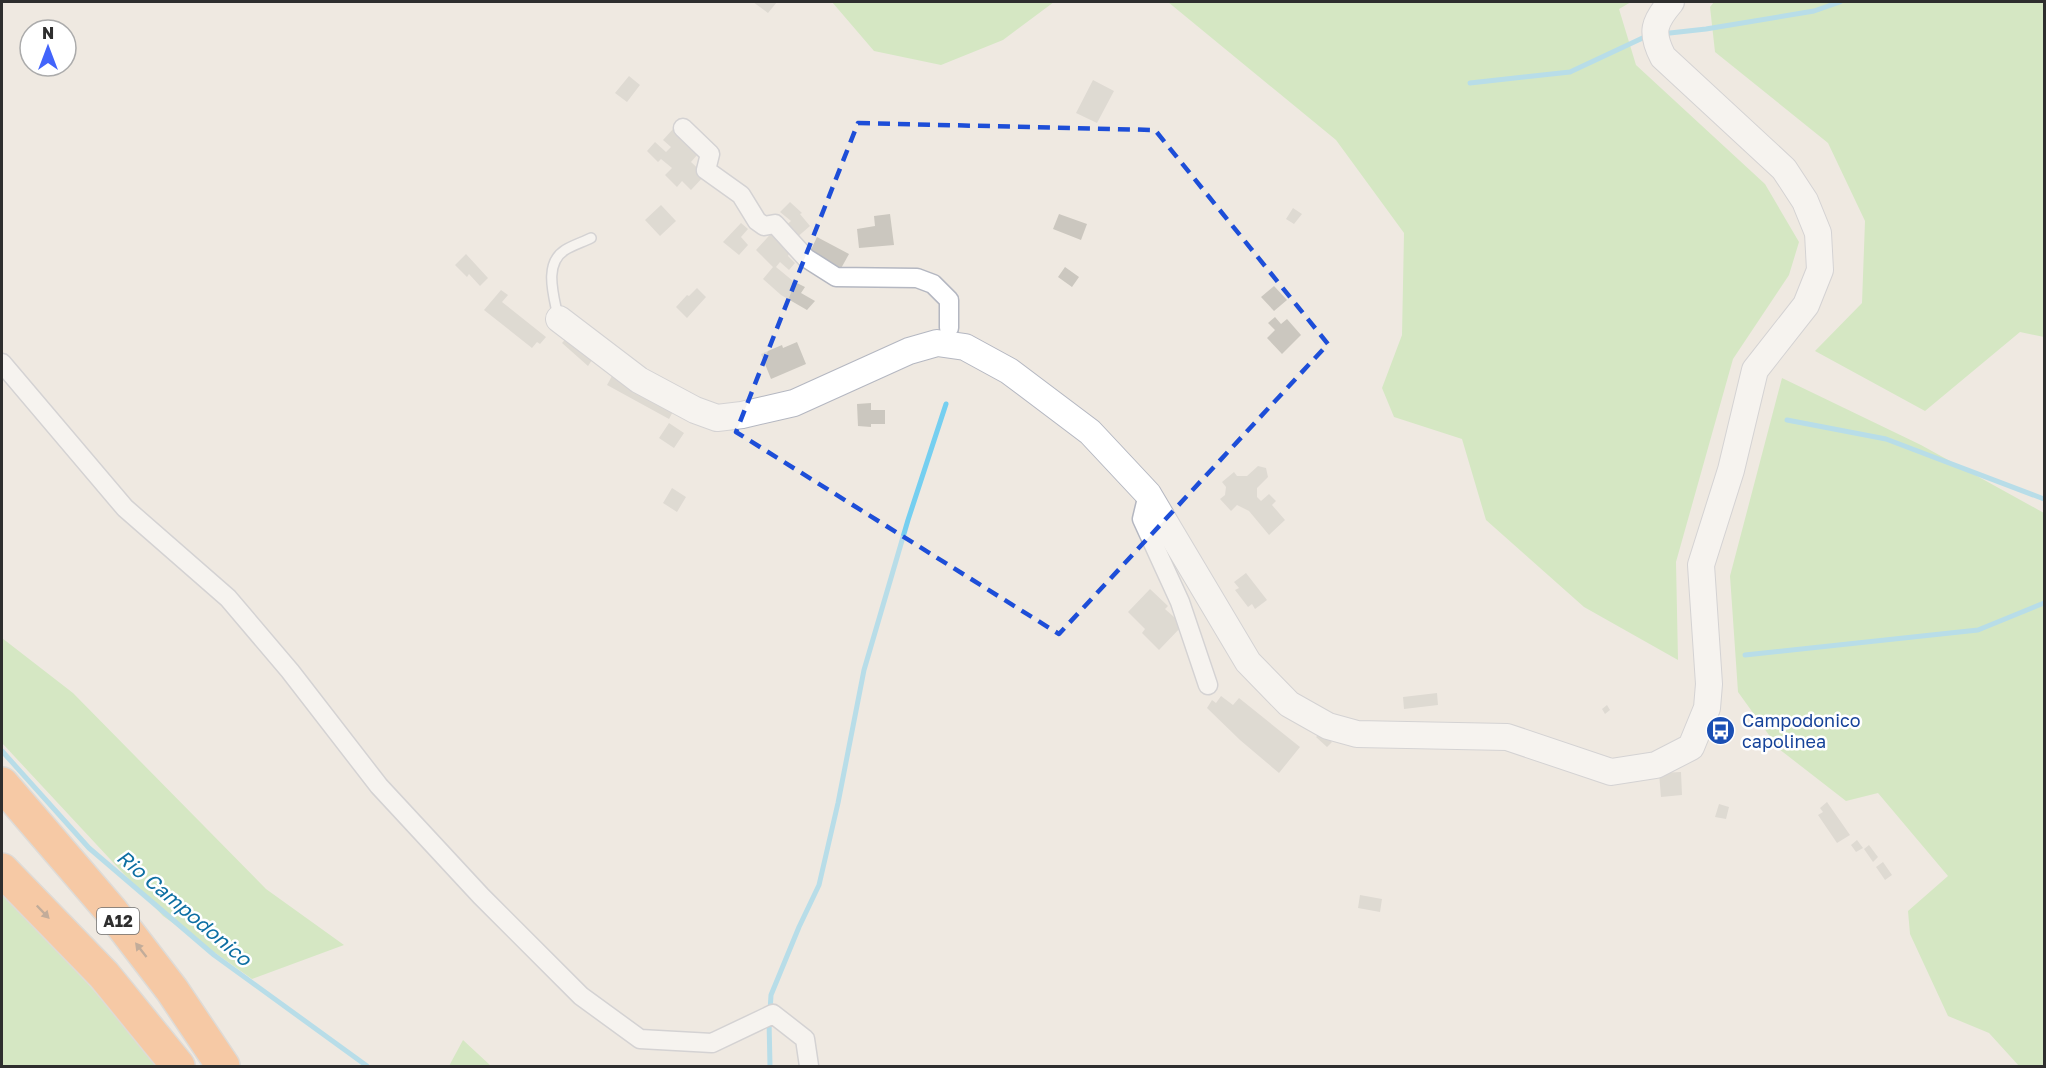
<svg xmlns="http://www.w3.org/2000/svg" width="2046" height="1068" font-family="'Golos Text',sans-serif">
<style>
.green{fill:#b6e59e}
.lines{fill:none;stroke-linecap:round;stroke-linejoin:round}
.stream{stroke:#75cff0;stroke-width:5}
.building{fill:#cbc7bf}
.lane-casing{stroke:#b4b7c1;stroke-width:12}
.street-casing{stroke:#b4b7c1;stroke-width:21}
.secondary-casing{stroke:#b4b7c1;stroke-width:28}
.highway-casing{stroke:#c9c9c9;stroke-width:36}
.lane{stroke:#fff;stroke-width:9}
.street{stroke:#fff;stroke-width:18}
.secondary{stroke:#fff;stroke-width:26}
.highway{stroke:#ffa35c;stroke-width:33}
.oneway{fill:#8c6343}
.marked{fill:none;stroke:#1d4ed8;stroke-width:4.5;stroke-dasharray:12 8;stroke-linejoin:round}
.labels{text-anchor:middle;stroke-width:5;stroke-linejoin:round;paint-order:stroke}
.shield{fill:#fff;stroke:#6d6d6d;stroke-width:1.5}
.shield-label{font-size:16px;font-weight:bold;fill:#2e2e2e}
.transit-label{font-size:18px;fill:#164399;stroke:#fff;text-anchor:start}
.water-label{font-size:20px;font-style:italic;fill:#0d6fa3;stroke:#fff}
</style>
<rect width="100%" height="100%" fill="#efe9e1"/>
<path class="green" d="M832,2H1054L1003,40L941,65L874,51Z
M1168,2H1631L1619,9L1636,65L1765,184L1799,242L1789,275L1733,359L1676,562L1678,660L1584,607L1486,520L1462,439L1394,417L1382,388L1402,335L1404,233L1336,140Z
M1714,2H2044V337L2020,332L1925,411L1815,351L1862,303L1865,221L1828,143L1715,52L1710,7Z
M1782,378L1921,445L2044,513V1066H2019L1989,1033L1948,1016L1910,934L1908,911L1948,876L1878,793L1846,801L1779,749L1738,692L1730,576Z
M2,638L73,693L266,889L344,945L252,979L163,916L2,743Z
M2,888L156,1060L161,1066H2Z
M463,1040L491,1066H449Z"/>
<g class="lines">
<path class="stream" d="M1661,34L1706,29L1814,11L1840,2
M1470,83L1570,72L1649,35
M1787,420L1886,439L2044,499
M1745,655L1978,630L2044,603
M2,751L89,848L214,955L367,1066
M770,1011L771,995L799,927L819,885L838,803L864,670L908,520L946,404
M769,1020L770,1066"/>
</g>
<path class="building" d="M753,2H777L768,13Z
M629,76L640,85L627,102L615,93Z
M1093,80L1114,91L1097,123L1076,113Z
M673,129L698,154L691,162L705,175L691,190L682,181L677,187L665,175L672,168L661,159L658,162L647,151L655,142L666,152L671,147L663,140Z
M790,202L802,213L800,214L810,226L795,239L785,226L791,221L780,212Z
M661,205L676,221L660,236L645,220Z
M1293,208L1302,214L1294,224L1286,219Z
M890,214L894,245L859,248L857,229L875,226L874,216Z
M1059,214L1087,224L1081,240L1053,229Z
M741,223L748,229L741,237L748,245L739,255L723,242Z
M776,228L787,244L783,248L789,254L788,256L795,263L789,270L780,262L776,267L793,281L805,287L801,293L815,301L807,310L781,295L763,279L773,267L756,250Z
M817,237L849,254L839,272L808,256Z
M466,254L488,278L480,286L469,274L467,277L455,265Z
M1065,267L1079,277L1072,287L1058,277Z
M1274,286L1287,300L1274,311L1261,297Z
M697,288L706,297L687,318L676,307L687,295L689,296Z
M501,290L508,295L502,302L546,337L540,344L537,342L532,348L484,310Z
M1275,317L1281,324L1287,319L1301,335L1282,354L1267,338L1275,330L1268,323Z
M573,331L596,354L588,366L562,343Z
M797,342L806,364L771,379L761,354L782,345L783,348Z
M612,376L677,404L669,419L607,385Z
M871,403V410H885V424H871V427L858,426L857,404Z
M669,423L684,433L674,448L659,438Z
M1258,466L1266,468L1268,477L1257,488V497L1261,501L1269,494L1276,501L1272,505L1285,520L1269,535L1249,511L1237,505L1231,511L1220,499L1225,495L1226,487L1222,482L1234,472L1237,476H1247Z
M672,488L686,497L677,512L663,503Z
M1246,573L1267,600L1255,609L1252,604L1248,607L1235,590L1239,588L1234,582Z
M1150,589L1168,606L1165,609L1183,625L1159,650L1142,633L1145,629L1128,612Z
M1437,693L1438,705L1404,709L1403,697Z
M1221,696L1233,705L1239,698L1300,747L1279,773L1240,740L1207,708L1212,700L1216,703Z
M1607,705L1610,710L1605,714L1602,709Z
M1321,732L1332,742L1327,747L1316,737Z
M1681,772L1682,795L1661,797L1659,773Z
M1827,802L1850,835L1837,843L1818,815L1823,812L1820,808Z
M1719,804L1729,807L1726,819L1715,817Z
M1857,840L1863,848L1856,852L1851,845Z
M1869,845L1878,857L1873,862L1864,849Z
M1883,862L1892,875L1885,880L1876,867Z
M1360,895L1382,899L1380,912L1358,908Z"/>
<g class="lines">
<defs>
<path id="lane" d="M558,317C554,296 543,264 565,250C573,245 583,242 591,238"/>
<path id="street" d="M683,128L710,154L706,170L741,195L757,221L764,226L775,224L806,258L836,277L917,278L933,284L949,300V328
M2,363L125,508L228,598L290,671L379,786L481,896L581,996L640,1039L712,1043L773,1014L805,1039L809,1066
M1148,494L1142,519L1180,602L1208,685"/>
<path id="secondary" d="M559,319L639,380L695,410L717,418L742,415L794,403L909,351L937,343L965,347L1009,371L1090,432L1148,494L1248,662L1289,704L1328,726L1357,734L1507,737L1611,772L1656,765L1691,747L1707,708L1709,684L1701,565L1731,470L1755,370L1806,305L1820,270L1818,233L1805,201L1784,169L1663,57C1650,32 1654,22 1671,2"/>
<path id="highway" d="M2,784L112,912L172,990L223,1066
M2,870L104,975L178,1066"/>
</defs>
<use href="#lane" class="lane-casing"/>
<use href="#street" class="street-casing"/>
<use href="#secondary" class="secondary-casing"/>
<use href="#highway" class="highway-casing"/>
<use href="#lane" class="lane"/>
<use href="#street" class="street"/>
<use href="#secondary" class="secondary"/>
<use href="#highway" class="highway"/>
</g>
<defs><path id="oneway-solid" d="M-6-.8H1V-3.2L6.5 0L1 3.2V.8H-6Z" transform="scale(1.5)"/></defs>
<g class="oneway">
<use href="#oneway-solid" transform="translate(43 912) rotate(46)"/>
<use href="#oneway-solid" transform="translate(141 950) rotate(-128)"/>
</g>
<path d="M0 0H2046V1068H0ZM858,123L1155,130L1328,344L1059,634L736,432Z" fill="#efe9e1" fill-opacity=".55" fill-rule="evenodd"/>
<path class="marked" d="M858,123L1155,130L1328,344L1059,634L736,432Z"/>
<defs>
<symbol id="bus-disc" viewBox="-11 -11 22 22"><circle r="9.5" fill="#1a4fb4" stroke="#fff"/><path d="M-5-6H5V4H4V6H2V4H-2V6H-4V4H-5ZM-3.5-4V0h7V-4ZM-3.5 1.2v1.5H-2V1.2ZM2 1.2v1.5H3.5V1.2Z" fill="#fff"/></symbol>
</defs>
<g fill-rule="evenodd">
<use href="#bus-disc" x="1704" y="714" width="33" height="33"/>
</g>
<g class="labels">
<rect class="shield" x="97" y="908" width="42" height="26" rx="4.5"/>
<g class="shield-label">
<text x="118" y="927">A12</text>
</g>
<g class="transit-label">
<text x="1742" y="727">Campodonico<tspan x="1742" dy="21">capolinea</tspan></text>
</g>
<g class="water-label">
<text transform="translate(184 908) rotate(40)" y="7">Rio Campodonico</text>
</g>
</g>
<rect width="2046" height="1068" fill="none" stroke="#2e2e2e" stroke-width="6"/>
<g transform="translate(48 48)"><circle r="28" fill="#ffffff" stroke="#ababab" stroke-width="1.5"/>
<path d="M0-4.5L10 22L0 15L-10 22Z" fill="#4264fb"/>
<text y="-9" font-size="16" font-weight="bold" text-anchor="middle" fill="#2e2e2e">N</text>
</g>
</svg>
